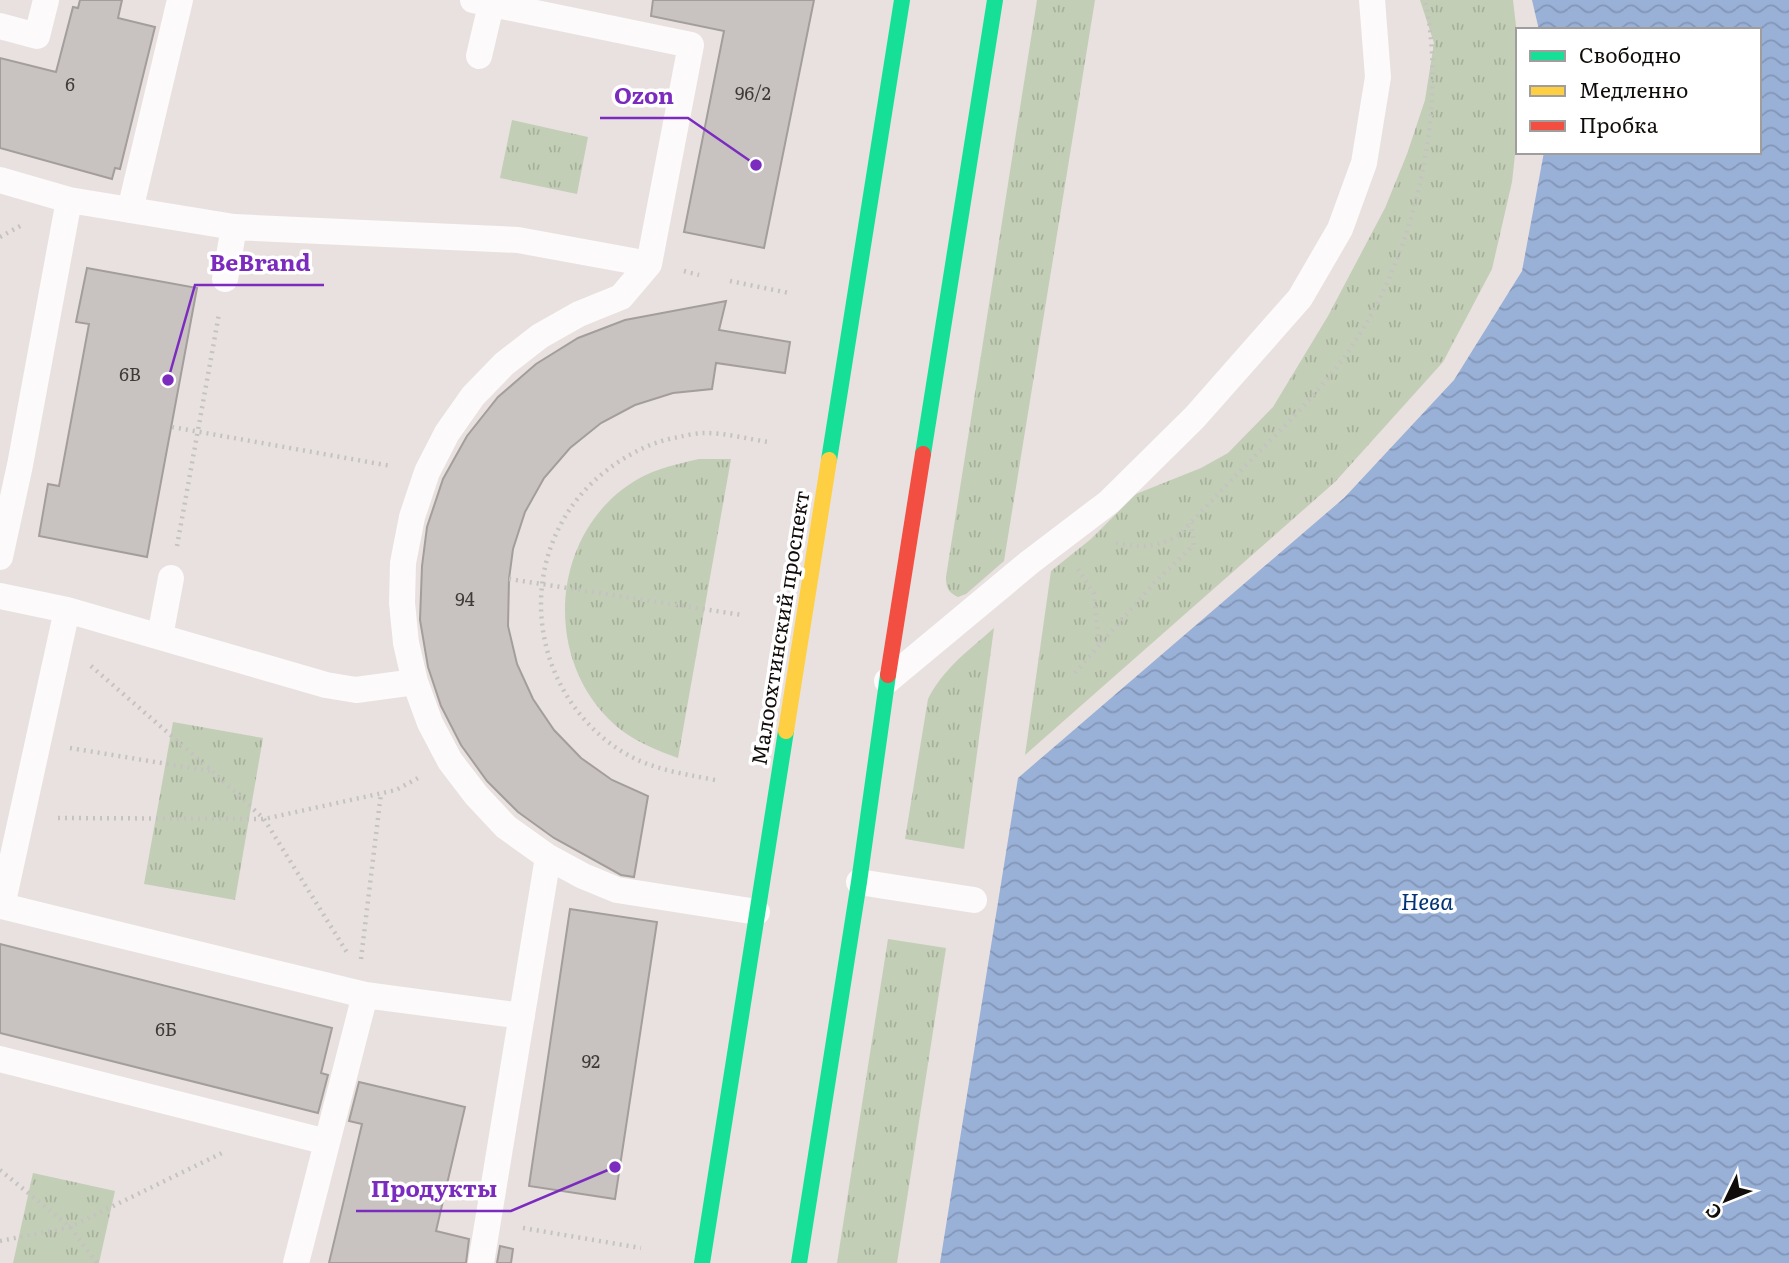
<svg xmlns="http://www.w3.org/2000/svg" width="1789" height="1263" font-family="Literata,serif">
<style>
.grass{fill:url(#grass-tufts)}
.water{fill:url(#water-waves)}
.building{fill:#c8c3c0;stroke:#a39e9c;stroke-width:2}
.lines{fill:none;stroke-linecap:round;stroke-linejoin:round}
.path{stroke:#c5c3c2;stroke-width:4.5;stroke-dasharray:2 5;stroke-linecap:butt}
.lane{stroke:#fcfafa;stroke-width:26}
.fast{stroke:#16e098;stroke-width:16}
.slow{stroke:#ffcf43;stroke-width:16}
.jam{stroke:#f24e42;stroke-width:16}
.labels{text-anchor:middle;stroke-width:7;stroke-linejoin:round;paint-order:stroke}
.number-label{font-size:18px;fill:#3e3a38}
.street-label{font-size:21px;fill:#100c0a;stroke:#fff}
.water-label{font-size:23px;font-style:italic;fill:#033374;stroke:#fff}
.leader{fill:none;stroke:#7b2cbf;stroke-width:2.5}
.callout-dot{fill:#7b2cbf;stroke:#fff;stroke-width:2.5}
.callout-label{font-size:23px;text-anchor:middle;font-weight:bold;fill:#7b2cbf;stroke:#fff;stroke-width:7;stroke-linejoin:round;paint-order:stroke}
</style>
<defs>
<pattern id="grass-tufts" width="24" height="20" patternUnits="userSpaceOnUse" patternTransform="scale(1.75)"><rect width="24" height="20" fill="#c3ceb6"/><path d="M3 7l-1-3M5 7V3M7 7l1-3M15 17l-1-3M17 17v-4M19 17l1-3" fill="none" stroke="#a6b09b"/></pattern>
<pattern id="water-waves" width="16" height="10" patternUnits="userSpaceOnUse" patternTransform="scale(1.75)"><rect width="16" height="10" fill="#99b0d7"/><path d="M0 5q4-4 8 0t8 0" fill="none" stroke="#8396b7"/></pattern>
</defs>
<rect width="100%" height="100%" fill="#e8e1df"/>
<path class="grass" d="M1037,0H1095L1004,561L966,594L958,597C948,592 946,588 946,577Z
M1420,0H1513L1518,43V127L1512,182L1492,269L1443,362L1335,482L1025,755L1051,571L1091,539L1136,494L1201,468L1228,453L1273,407L1328,316L1385,208L1407,154L1425,100L1434,43Z
M512,120L588,137L577,194L500,178Z
M699,459H731L678,758C658,751 639,743 621,730C540,666 548,531 638,479C657,468 678,464 699,459Z
M994,628L964,849L905,839L928,699C943,669 969,650 994,628Z
M173,722L263,738L235,900L144,884Z
M888,939L946,948L897,1263H837Z
M33,1173L115,1191L99,1263H13Z"/>
<path class="water" d="M1532,0H1789V1263H940L1018,778L1344,498L1454,380L1522,271L1544,152H1759V30H1539Z"/>
<path class="building" d="M80,0H122L118,18L155,27L120,169L115,168L112,179L0,148V58L56,72L73,7L78,8Z
M653,0H814L764,248L684,232L724,31L651,16Z
M87,268L197,288L147,557L39,536L48,484L59,486L89,324L76,322Z
M726,301L719,330L790,342L785,373L716,363L712,389L673,393L635,405L601,423L570,448L544,478L525,512L513,549L509,579L508,626L517,664L533,699L554,730L581,758L612,780L648,796L634,877L621,875L554,838L518,812L487,781L461,745L441,706L428,667L420,620L422,566L427,527L443,479L467,436L498,397L536,364L578,338L625,320Z
M570,909L657,922L615,1199L529,1186Z
M0,944L332,1028L321,1073L328,1075L318,1113L0,1033Z
M359,1082L465,1107L436,1231L469,1239L466,1263H329L362,1124L349,1121Z
M500,1246L513,1249L511,1263H497Z"/>
<g class="lines">
<path class="path" d="M0,237L22,225
M684,271L699,275
M730,281L789,293
M172,427L391,466
M1116,543C1141,548 1156,548 1179,535C1202,511 1225,486 1249,462C1280,431 1312,399 1339,364C1411,272 1450,114 1425,0
M177,546L219,314
M1078,569L1094,594L1099,646
M509,579L742,615
M91,666L212,771L264,819L348,954
M1075,673L1155,582L1194,545L1191,523
M70,748L210,771
M715,780C674,772 641,768 607,741C520,672 518,538 607,470C628,454 653,441 679,437C687,435 697,433 705,433C725,433 749,439 768,442
M58,818L264,819L396,790L418,778
M361,959L381,793
M0,1170L70,1227L97,1263
M523,1228L641,1248
M0,1241L70,1227L222,1153"/>
<path class="lane" d="M473,0L691,45L649,264L621,297L579,314L540,336L504,364L473,396L447,433L427,472L412,517L403,563L402,603L406,643L415,682L430,723L450,761L476,795L506,827L548,857L583,876L617,890L757,912
M0,26L37,36L46,0
M479,56L491,5
M0,180L69,200L234,227L518,240L649,264
M130,210L180,0
M225,279L234,227
M0,557L20,465L69,200
M0,596L67,610L326,685L356,690L415,682
M67,610L2,906L365,995L522,1016
M160,636L171,578
M887,681L1030,562L1109,502L1195,417L1300,298L1340,229L1364,163L1378,77L1372,0
M859,882L974,900
M0,1059L327,1142
M296,1263L365,995
M481,1263L548,857"/>
<path class="fast" d="M923,454L995,0
M829,460L902,0
M702,1263L786,731
M799,1263L859,882L888,675"/>
<path class="slow" d="M786,731L829,460"/>
<path class="jam" d="M888,675L923,454"/>
</g>
<g class="labels">
<g class="number-label">
<text x="70" y="91">6</text>
<text x="753" y="100">96/2</text>
<text x="130" y="381">6В</text>
<text x="465" y="606">94</text>
<text x="166" y="1036">6Б</text>
<text x="591" y="1068">92</text>
</g>
<g class="street-label">
<text transform="translate(781 628) rotate(-81)" y="7">Малоохтинский проспект</text>
</g>
<g class="water-label">
<text x="1427" y="910">Нева</text>
</g>
</g>
<path class="leader" d="M756 165L688 118H600M168 380L195 285H324M615 1167L511 1211H356"/>
<g class="callout-dot">
<circle cx="756" cy="165" r="7"/>
<circle cx="168" cy="380" r="7"/>
<circle cx="615" cy="1167" r="7"/>
</g>
<g class="callout-label">
<text x="644" y="104">Ozon</text>
<text x="260" y="271">BeBrand</text>
<text x="434" y="1197">Продукты</text>
</g>
<rect x="1516" y="28" width="245" height="126" fill="#ffffff" stroke="#9f9e9d" stroke-width="2"/>
<rect x="1530" y="51" width="35" height="10" fill="#16e098" stroke="#9f9e9d" stroke-width="2"/>
<text x="1579" y="63" font-size="21" fill="#100c0a">Свободно</text>
<rect x="1530" y="86" width="35" height="10" fill="#ffcf43" stroke="#9f9e9d" stroke-width="2"/>
<text x="1579" y="98" font-size="21" fill="#100c0a">Медленно</text>
<rect x="1530" y="121" width="35" height="10" fill="#f24e42" stroke="#9f9e9d" stroke-width="2"/>
<text x="1579" y="133" font-size="21" fill="#100c0a">Пробка</text>
<g transform="translate(1726 1200) rotate(227)" stroke="#ffffff" stroke-width="5" paint-order="stroke">
<path d="M0-5L12 26L0 18L-12 26Z" fill="#100c0a"/>
<text y="-10" font-size="19" font-weight="bold" text-anchor="middle" fill="#100c0a">С</text>
</g>
</svg>
